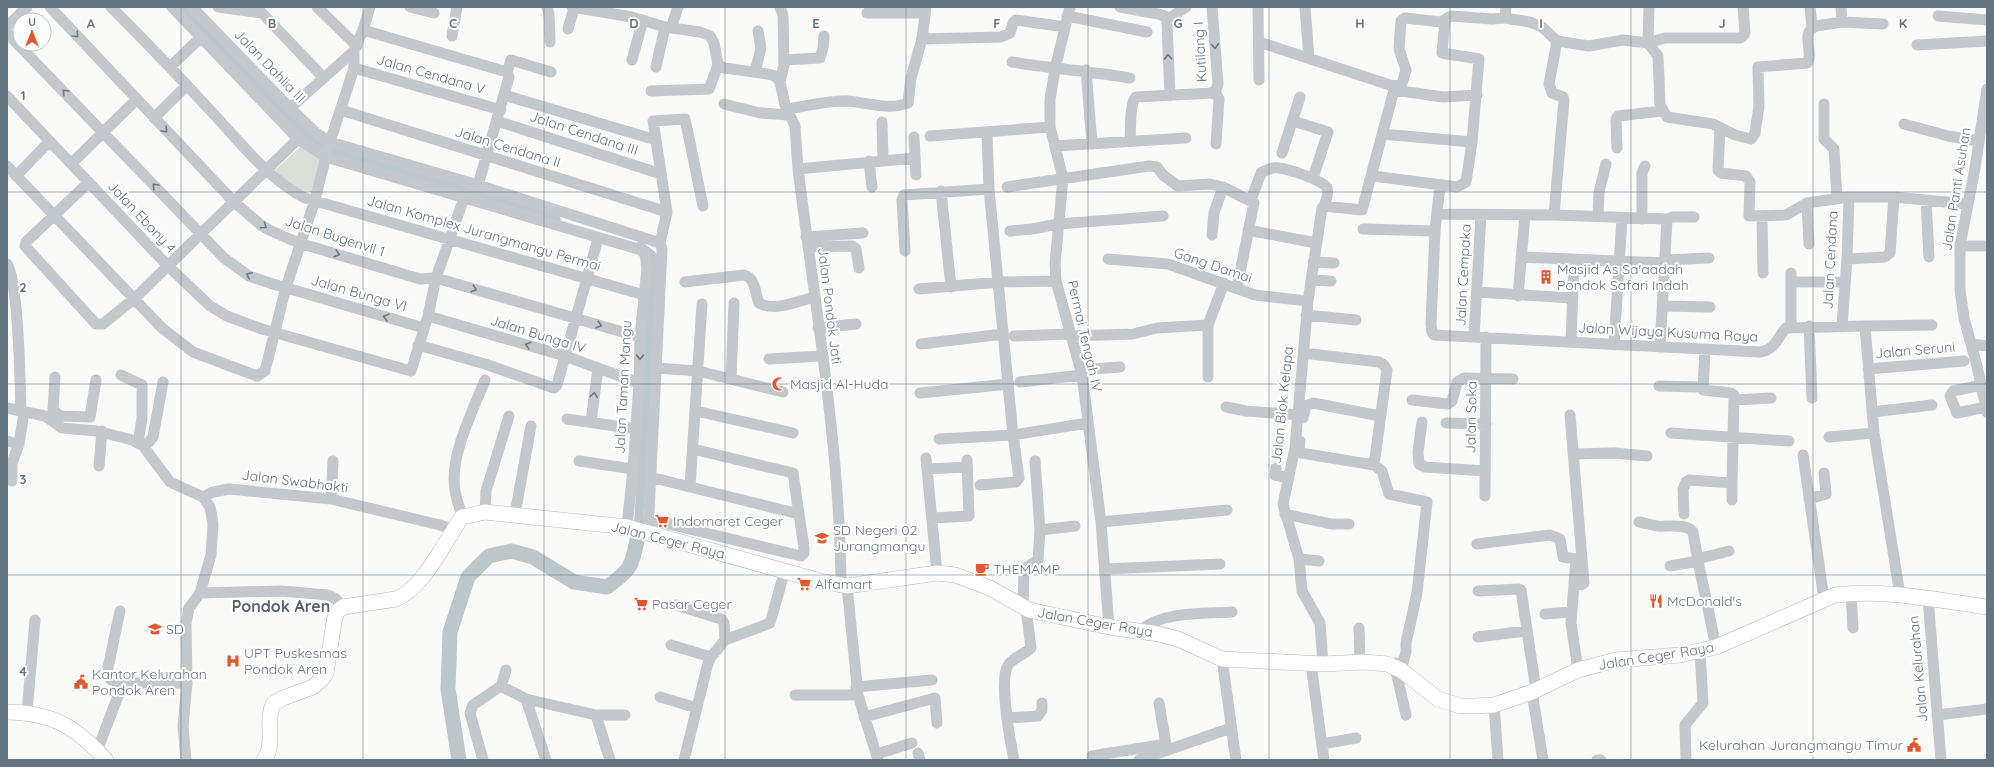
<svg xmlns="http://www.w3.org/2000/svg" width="1994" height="767" font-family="Quicksand,sans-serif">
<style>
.green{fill:#dadfd7}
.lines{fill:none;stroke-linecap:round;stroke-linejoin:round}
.canal{stroke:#bbc7cb;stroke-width:9}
.river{stroke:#bbc7cb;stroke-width:15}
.major-casing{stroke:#b5babe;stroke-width:16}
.minor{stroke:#c3c8cc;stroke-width:11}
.major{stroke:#fff;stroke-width:15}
.oneway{stroke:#6a7a87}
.grid{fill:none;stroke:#657683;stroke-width:1;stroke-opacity:0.55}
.labels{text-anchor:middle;stroke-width:4;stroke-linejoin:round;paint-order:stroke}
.street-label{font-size:14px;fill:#657683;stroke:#fff}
.poi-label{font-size:14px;fill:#657683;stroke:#fff;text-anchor:start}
.quarter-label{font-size:16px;font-weight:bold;fill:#57646e;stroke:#fff}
.grid-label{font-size:13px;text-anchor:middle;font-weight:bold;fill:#657683;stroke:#fff;stroke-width:4;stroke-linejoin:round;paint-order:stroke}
</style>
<rect width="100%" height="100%" fill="#fafaf8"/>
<path class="green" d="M300,147L324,160L314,193L290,187L275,170Z"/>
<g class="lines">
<path class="canal" d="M183,7L313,142L319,146L556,219
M638,534L653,265L652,255L640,246"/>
<path class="river" d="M459,760L448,689L450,632L468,577L489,556L511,551L533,557L574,582L607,587C633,568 631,567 638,536"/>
<defs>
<path id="major" d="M7,712C53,713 75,726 106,760
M264,760C276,744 265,722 273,704L283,698L313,687L322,679L326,673L335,616L338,611L343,607L396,599C424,588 445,541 462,517L485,512L627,527L820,581L847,586L937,573L955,575L990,588L1029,610L1109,627L1159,634L1178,639L1222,659L1323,664L1364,662L1387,664L1401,670L1438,699L1460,706H1474L1494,705L1532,692L1578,670L1616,660L1680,655L1716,647L1835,595C1886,589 1937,600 1987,607"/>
</defs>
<use href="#major" class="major-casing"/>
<path class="minor" d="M50,7L234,202L261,225L269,230L299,243L420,279L436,278L640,337
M111,7C144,40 176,73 208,108C238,139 266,178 305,198L644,295
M172,7L298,139L326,157L641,250L645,254L647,268L640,337L639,383L633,469L627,527
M192,7L290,108L316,133L330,142L478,185L660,243L662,249L648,532
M218,7L262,13
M317,7L357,46
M410,7L434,13
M547,7L549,14L550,42
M572,7L632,17L665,27L700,32L710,36L714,43L718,65L724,68L768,74L775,76L780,82L785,105L795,126L798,169C815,306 840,447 841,585
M1070,7L1055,69L1050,100V127L1063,178L1055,264L1056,281L1082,375L1101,522L1109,627
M1120,7L1158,14L1170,18
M1212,7L1218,84L1216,90L1212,93
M1258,7L1259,80
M1305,7L1309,58
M1743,7L1745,32L1744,35L1740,38H1665L1648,43L1658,56L1660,105L1667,117L1713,124L1735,135L1751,139L1755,133L1759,106L1758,67L1807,63C1815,53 1799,33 1816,26L1842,22L1883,24
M1810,7L1812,27
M1841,7L1842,22
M262,13L323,77
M867,13H925
M1067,16L1147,32
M1938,16L1987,20
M1505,18L1506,7
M7,27L27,7
M671,28L678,7
M568,29L574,8
M363,30L507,72
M7,33L224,258L249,276L273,284L424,328
M452,36L457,7
M922,39L1001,37L1010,33L1013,23L1016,20L1065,27
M1259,42L1393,86L1394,90L1362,210L1324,206L1322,208L1308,301L1295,448L1283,504L1299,559L1302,591L1320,623L1323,664
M1917,45L1987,41
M632,60L643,20
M784,60L820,58L823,48L824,36
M1012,62C1052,69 1091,71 1130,78
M170,67L201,37
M656,67L665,27
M354,68L501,110
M1086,70L1092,144
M507,72L511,60L551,72
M755,72L761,48L758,31
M780,82L784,65L783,15L780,7
M1393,86L1402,84L1406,70L1399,49L1401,21L1405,18L1441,22L1451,16L1492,19L1505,18L1530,22L1542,27L1557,41L1576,44L1589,46L1623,40L1648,43L1649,7
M1987,89L1975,168L1960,246V290L1964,318L1977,366L1987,412
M1394,90L1443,97L1477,95
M651,91L709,89L718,65
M504,95L656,140
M7,96L167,265L210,306L227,316L262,329L411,371L428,316L436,278L464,198
M1170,96L1167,23L1170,18L1186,7
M724,104L760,113L789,115
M1824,104V139L1834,149L1837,198
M290,108L354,51
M787,109C806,106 826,101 846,101C867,102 888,111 908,103L911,78L922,39L926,7
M341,110L667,212
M154,118L187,85
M497,121L661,174
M1293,121L1328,132L1313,178
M882,122L883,160
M1904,124L1948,136L1979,141
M1720,128L1718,170L1721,173L1746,176L1750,182L1749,216L1786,215L1807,203L1849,197H1894L1967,204
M1382,134L1472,142
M930,136L1050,127
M914,137L916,175
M1130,141C1131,130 1129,104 1136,97L1212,93L1216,94L1219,99L1216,144
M1055,146L1186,138
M1617,148L1616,119L1618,116L1662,111
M1282,153L1300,97
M869,161L872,187
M71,164L136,100
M7,166L162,328L193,352L257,376L265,371L286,287L315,200L328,148L354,68V51L363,30L370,7
M798,169L915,158
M16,176L49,142
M1373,176L1457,187L1466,182L1472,142L1479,59L1442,53L1445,21
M89,182L26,242L25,246L96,324H103L135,298L298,139
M478,185L509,77L507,72
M1440,185L1435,231L1431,324L1432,332L1434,335L1760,352C1775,350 1777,338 1786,328L1865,326L1874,433L1900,595
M1007,187L1149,166L1157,167L1163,175L1178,186L1210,184L1223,187L1254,203L1237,288
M941,191L951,287
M1251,200L1261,173C1265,170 1273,167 1279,168C1288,169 1323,180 1327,188C1329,193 1326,201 1324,206
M1926,200L1929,257
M1807,203L1809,244
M1437,214L1554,215L1667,219L1672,217H1694
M1554,215L1564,100L1563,97L1552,93L1549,84L1557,41
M1598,216L1599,192L1606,164
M1762,216L1763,273
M1642,219V173L1645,166
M1363,229L1435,231
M1248,230L1316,243
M1010,231L1032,229L1058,224L1163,216
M1212,235L1214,213L1223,187
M806,237L863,233
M660,243L667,212L653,121L685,119L703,206
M1960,246H1987
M808,247L852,246L856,249L859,268
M905,251L902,200L904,195L989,189
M1521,257L1665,263
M1108,259L1168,264L1255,295L1308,301
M1847,259L1885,257L1890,253L1894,197
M1665,260L1709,258
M1313,262L1334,263
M7,264C19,282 20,385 21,411L45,416L62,428L97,431L132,440L143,446L170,482L203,497L210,507L213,524L211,555L200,593L189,608L186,624L187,683L183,726L186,760
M1791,273V326
M1311,280L1331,281
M685,282L744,275C756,278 755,294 759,303C774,312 798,301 814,297
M1791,282H1845
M919,289L999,282L1056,281
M1477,292L1572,298
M1518,296L1525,215
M1663,306L1710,307
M1306,315L1356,320
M428,316L565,356L639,383
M1809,326L1812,398
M1842,326L1847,259L1849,197
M1865,326L1932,325
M818,328L856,324
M1014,336L1070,334
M1071,336L1133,334L1157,328L1208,325
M1474,337L1481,215
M1571,342L1574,260
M921,344L1003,334
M1971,344L1987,346
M418,345L485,364L554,388L557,385L598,239
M1614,345L1622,218
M1660,348L1667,219
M1311,354L1379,362L1384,365L1387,370L1374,465
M769,359L821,356
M656,368L698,371L783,392
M1868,369L1964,361
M1080,370L1120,367
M121,375L142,385V418L138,443
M55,377L53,410L60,416L90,417L96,380
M1208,377V325L1224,283
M731,379L734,303
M1020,382L1082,375
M1982,385L1953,391L1950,396L1957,413L1986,407
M1659,386L1702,387
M920,393L1009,384
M1412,400L1448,404L1452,401L1457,382L1464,378L1513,379
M1735,400L1771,398
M1226,407L1246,411L1299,415
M7,408L21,411
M696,411L793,433
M1872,412L1932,405
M1570,415L1584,583L1581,585L1574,582
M1303,418L1306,406L1313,403L1380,416
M567,419L636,429
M591,422L598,368
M1422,422L1418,452L1419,464L1425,467L1485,471
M1446,423L1486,424
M1671,433L1789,441
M1829,437L1874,433
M939,439L1013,435L1088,423
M7,441L19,444
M1300,441L1299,450L1301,453L1374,465L1382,471L1389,494L1427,502L1417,593L1406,643V652L1401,670
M143,446L149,442L153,437L163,382
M693,449L793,473L804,548V553L801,556
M1573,454L1615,453L1647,456
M1803,455L1824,599
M926,458L937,573
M579,461L633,469
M99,466L102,431
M1276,468L1275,475L1289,478
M927,469L967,467
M650,477L799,514
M12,481V463L19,444L24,412
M1732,483V500
M980,485L1016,482L1019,478L1013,435L989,189L987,133
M690,487L702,304
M1485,496L1486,337
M203,497L213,492L229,489L331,499L440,525L453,530
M331,499L333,461
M1809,499L1826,494L1824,473
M485,512L486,491L509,416
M515,514L531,426
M1285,514L1331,524H1349
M1684,514L1683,489L1686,482L1689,480L1732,483L1734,395L1731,393L1703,390L1705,350
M462,517C460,508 456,499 455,490C449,456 473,411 485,380
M932,518L969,516L967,460
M648,519L801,556
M1101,522L1227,510
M1639,522C1645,523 1651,525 1657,526C1668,527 1687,523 1693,532L1698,561L1716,647
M1040,530L1075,526
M1477,544L1550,535L1560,539L1563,557L1576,559L1571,623L1578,670
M1299,559L1319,561
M1697,559L1729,551
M1670,566L1698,561
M1105,569L1220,564
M847,586L858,695L878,760
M1478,591L1519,589L1521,590L1536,690
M200,593L281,591L328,595L336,599L343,607
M1851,593L1853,628
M1928,598L1941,760
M676,605L721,619L724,623L725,640
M1023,607L1024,569L1038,560L1040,530L1035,461
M120,611L108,668V675L111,680L123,683H187
M1545,614L1571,612
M1359,628L1360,662
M1140,631C1161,611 1204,614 1232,612
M1478,637L1526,631
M725,640L770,623L785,570
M671,645L711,657
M1222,659L1236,760
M1396,663L1395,667L1406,715
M1311,664L1324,760
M506,670L501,686L526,699L546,760
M856,687L932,680
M1532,692L1543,760
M795,695H858
M660,697L697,708
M526,699L596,715
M1159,703L1167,750
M1494,705L1498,760
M27,712L35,620
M1937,715L1987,709
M864,717L935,698L937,723
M1007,718L1038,716L1042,710V703
M1322,744L1356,738
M97,751L123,683
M918,753L920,760
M877,754L912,743
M1092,756L1166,744
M483,760L470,713L473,705L501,686
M610,760L596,715H625
M684,760L708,663L711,657L725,640
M1014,760C1010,740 1000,685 1007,667C1011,658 1024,655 1031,648L1026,609
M1139,760L1231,728
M1597,760H1601
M1686,760L1685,725L1703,703L1700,651"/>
<use href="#major" class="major"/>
</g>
<defs><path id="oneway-chevron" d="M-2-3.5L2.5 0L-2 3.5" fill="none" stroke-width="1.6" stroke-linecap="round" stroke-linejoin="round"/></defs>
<g class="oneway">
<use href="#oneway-chevron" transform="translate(76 35) rotate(47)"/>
<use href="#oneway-chevron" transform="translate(1215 46) rotate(86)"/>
<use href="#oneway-chevron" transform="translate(1168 57) rotate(-93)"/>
<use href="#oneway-chevron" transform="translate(65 92) rotate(-134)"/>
<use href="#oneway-chevron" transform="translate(165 130) rotate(46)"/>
<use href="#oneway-chevron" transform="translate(155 186) rotate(-133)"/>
<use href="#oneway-chevron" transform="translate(264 226) rotate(35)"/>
<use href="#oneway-chevron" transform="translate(337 254) rotate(16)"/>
<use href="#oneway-chevron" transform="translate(249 275) rotate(-155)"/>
<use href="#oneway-chevron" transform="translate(474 289) rotate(16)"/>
<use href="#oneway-chevron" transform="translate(386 317) rotate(-164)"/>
<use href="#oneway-chevron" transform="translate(599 325) rotate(17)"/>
<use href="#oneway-chevron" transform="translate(528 345) rotate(-164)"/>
<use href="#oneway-chevron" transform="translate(640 357) rotate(91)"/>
<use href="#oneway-chevron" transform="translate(594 395) rotate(-83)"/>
</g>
<path class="grid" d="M181,7V760M363,7V760M544,7V760M725,7V760M906,7V760M1088,7V760M1269,7V760M1450,7V760M1631,7V760M1813,7V760M7,192H1987M7,384H1987M7,575H1987"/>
<defs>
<symbol id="building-bare" viewBox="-9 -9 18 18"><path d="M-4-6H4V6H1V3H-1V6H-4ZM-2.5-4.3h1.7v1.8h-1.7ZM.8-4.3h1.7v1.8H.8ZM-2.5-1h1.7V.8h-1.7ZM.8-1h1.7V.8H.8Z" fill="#e4572e" stroke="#fff" stroke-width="2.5" paint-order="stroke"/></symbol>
<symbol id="mosque-bare" viewBox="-9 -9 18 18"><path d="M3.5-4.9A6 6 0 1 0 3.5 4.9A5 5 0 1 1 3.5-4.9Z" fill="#e4572e" stroke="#fff" stroke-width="2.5" paint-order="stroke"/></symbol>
<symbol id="supermarket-bare" viewBox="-9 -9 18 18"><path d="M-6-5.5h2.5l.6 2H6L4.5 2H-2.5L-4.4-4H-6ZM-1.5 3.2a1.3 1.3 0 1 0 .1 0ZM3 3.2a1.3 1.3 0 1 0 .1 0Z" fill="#e4572e" stroke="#fff" stroke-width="2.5" paint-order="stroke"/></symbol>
<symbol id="school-bare" viewBox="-9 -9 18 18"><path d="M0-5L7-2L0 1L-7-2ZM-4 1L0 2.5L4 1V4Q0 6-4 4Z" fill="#e4572e" stroke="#fff" stroke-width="2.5" paint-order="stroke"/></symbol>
<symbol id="cafe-bare" viewBox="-9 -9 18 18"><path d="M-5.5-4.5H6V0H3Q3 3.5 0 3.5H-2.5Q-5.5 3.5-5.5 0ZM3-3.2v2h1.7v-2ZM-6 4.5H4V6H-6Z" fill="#e4572e" stroke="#fff" stroke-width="2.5" paint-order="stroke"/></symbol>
<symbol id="restaurant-bare" viewBox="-9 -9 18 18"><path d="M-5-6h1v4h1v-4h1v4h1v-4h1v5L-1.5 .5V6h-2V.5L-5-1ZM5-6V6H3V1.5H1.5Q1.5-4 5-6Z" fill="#e4572e" stroke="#fff" stroke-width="2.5" paint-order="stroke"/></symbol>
<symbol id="hospital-bare" viewBox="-9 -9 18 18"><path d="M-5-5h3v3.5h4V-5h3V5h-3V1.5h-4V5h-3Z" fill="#e4572e" stroke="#fff" stroke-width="2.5" paint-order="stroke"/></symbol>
<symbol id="civic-bare" viewBox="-9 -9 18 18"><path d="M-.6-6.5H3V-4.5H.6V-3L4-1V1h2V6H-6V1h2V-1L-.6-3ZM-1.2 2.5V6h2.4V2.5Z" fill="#e4572e" stroke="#fff" stroke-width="2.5" paint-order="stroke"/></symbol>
</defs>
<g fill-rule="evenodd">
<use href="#building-bare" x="1536" y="267" width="20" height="20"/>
<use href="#mosque-bare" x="769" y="374" width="20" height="20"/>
<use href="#supermarket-bare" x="652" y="511" width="20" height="20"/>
<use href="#school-bare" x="812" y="528" width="20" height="20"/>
<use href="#cafe-bare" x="972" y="559" width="20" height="20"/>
<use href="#supermarket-bare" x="794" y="574" width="20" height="20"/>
<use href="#restaurant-bare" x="1646" y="591" width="20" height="20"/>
<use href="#supermarket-bare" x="631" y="594" width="20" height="20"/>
<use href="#school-bare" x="145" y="619" width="20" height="20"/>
<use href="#hospital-bare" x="223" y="651" width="20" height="20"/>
<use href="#civic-bare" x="71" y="672" width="20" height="20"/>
<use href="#civic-bare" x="1904" y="735" width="20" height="20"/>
</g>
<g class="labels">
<g class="street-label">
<text transform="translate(1200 52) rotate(-93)" y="5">Kutilang I</text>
<text transform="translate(270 66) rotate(46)" y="5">Jalan Dahlia III</text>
<text transform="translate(431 74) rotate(16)" y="5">Jalan Cendana V</text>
<text transform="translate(584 133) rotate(18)" y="5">Jalan Cendana III</text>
<text transform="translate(508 147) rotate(17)" y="5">Jalan Cendana II</text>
<text transform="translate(1956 189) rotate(-81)" y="5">Jalan Panti Asuhan</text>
<text transform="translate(142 217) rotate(47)" y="5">Jalan Ebony 4</text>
<text transform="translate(484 233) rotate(16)" y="5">Jalan Komplex Jurangmangu Permai</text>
<text transform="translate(335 236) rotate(18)" y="5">Jalan Bugenvil 1</text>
<text transform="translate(1830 260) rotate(-87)" y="5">Jalan Cendana</text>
<text transform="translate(1213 265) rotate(19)" y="5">Gang Damai</text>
<text transform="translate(1463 275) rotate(-87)" y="5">Jalan Cempaka</text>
<text transform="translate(359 293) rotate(16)" y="5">Jalan Bunga VI</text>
<text transform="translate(830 306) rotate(83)" y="5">Jalan Pondok Jati</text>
<text transform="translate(1668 332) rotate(3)" y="5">Jalan Wijaya Kusuma Raya</text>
<text transform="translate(538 334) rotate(17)" y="5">Jalan Bunga IV</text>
<text transform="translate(1085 336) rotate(77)" y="5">Permai Tengah IV</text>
<text transform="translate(1915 350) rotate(-5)" y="5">Jalan Seruni</text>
<text transform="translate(623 387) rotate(-87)" y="5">Jalan Taman Mangu</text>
<text transform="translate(1282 405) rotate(-84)" y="5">Jalan Blok Kelapa</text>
<text transform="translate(1471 417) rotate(-89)" y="5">Jalan Soka</text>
<text transform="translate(295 481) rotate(7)" y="5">Jalan Swabhakti</text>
<text transform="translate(668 540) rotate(14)" y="5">Jalan Ceger Raya</text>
<text transform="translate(1095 622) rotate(10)" y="5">Jalan Ceger Raya</text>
<text transform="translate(1656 656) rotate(-9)" y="5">Jalan Ceger Raya</text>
<text transform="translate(1918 669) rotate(-95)" y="5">Jalan Kelurahan</text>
</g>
<g class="poi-label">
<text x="1557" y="274">Masjid As Sa'aadah<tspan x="1557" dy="16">Pondok Safari Indah</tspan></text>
<text x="790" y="389">Masjid Al-Huda</text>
<text x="673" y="526">Indomaret Ceger</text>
<text x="833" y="535">SD Negeri 02<tspan x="833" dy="16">Jurangmangu</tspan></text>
<text x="993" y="574">THEMAMP</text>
<text x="815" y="589">Alfamart</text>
<text x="1667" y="606">McDonald's</text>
<text x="652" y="609">Pasar Ceger</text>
<text x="166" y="634">SD</text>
<text x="244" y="658">UPT Puskesmas<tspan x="244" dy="16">Pondok Aren</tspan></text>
<text x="92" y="679">Kantor Kelurahan<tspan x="92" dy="16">Pondok Aren</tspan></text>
<text x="1903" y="750" text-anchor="end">Kelurahan Jurangmangu Timur</text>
</g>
<g class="quarter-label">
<text x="281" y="612">Pondok Aren</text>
</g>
</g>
<g class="grid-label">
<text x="91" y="28">A</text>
<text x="272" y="28">B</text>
<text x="453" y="28">C</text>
<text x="634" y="28">D</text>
<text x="816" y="28">E</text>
<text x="997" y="28">F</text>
<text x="1178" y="28">G</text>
<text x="1360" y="28">H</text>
<text x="1541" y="28">I</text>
<text x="1722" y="28">J</text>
<text x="1903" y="28">K</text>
<text x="23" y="100">1</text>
<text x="23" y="292">2</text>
<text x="23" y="484">3</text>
<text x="23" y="676">4</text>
</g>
<rect width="1994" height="767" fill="none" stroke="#657683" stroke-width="16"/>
<g transform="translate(32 32)"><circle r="19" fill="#ffffff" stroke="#c1c8cd"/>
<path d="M0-3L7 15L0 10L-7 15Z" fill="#e4572e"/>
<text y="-6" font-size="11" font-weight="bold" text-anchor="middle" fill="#657683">U</text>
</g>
</svg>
